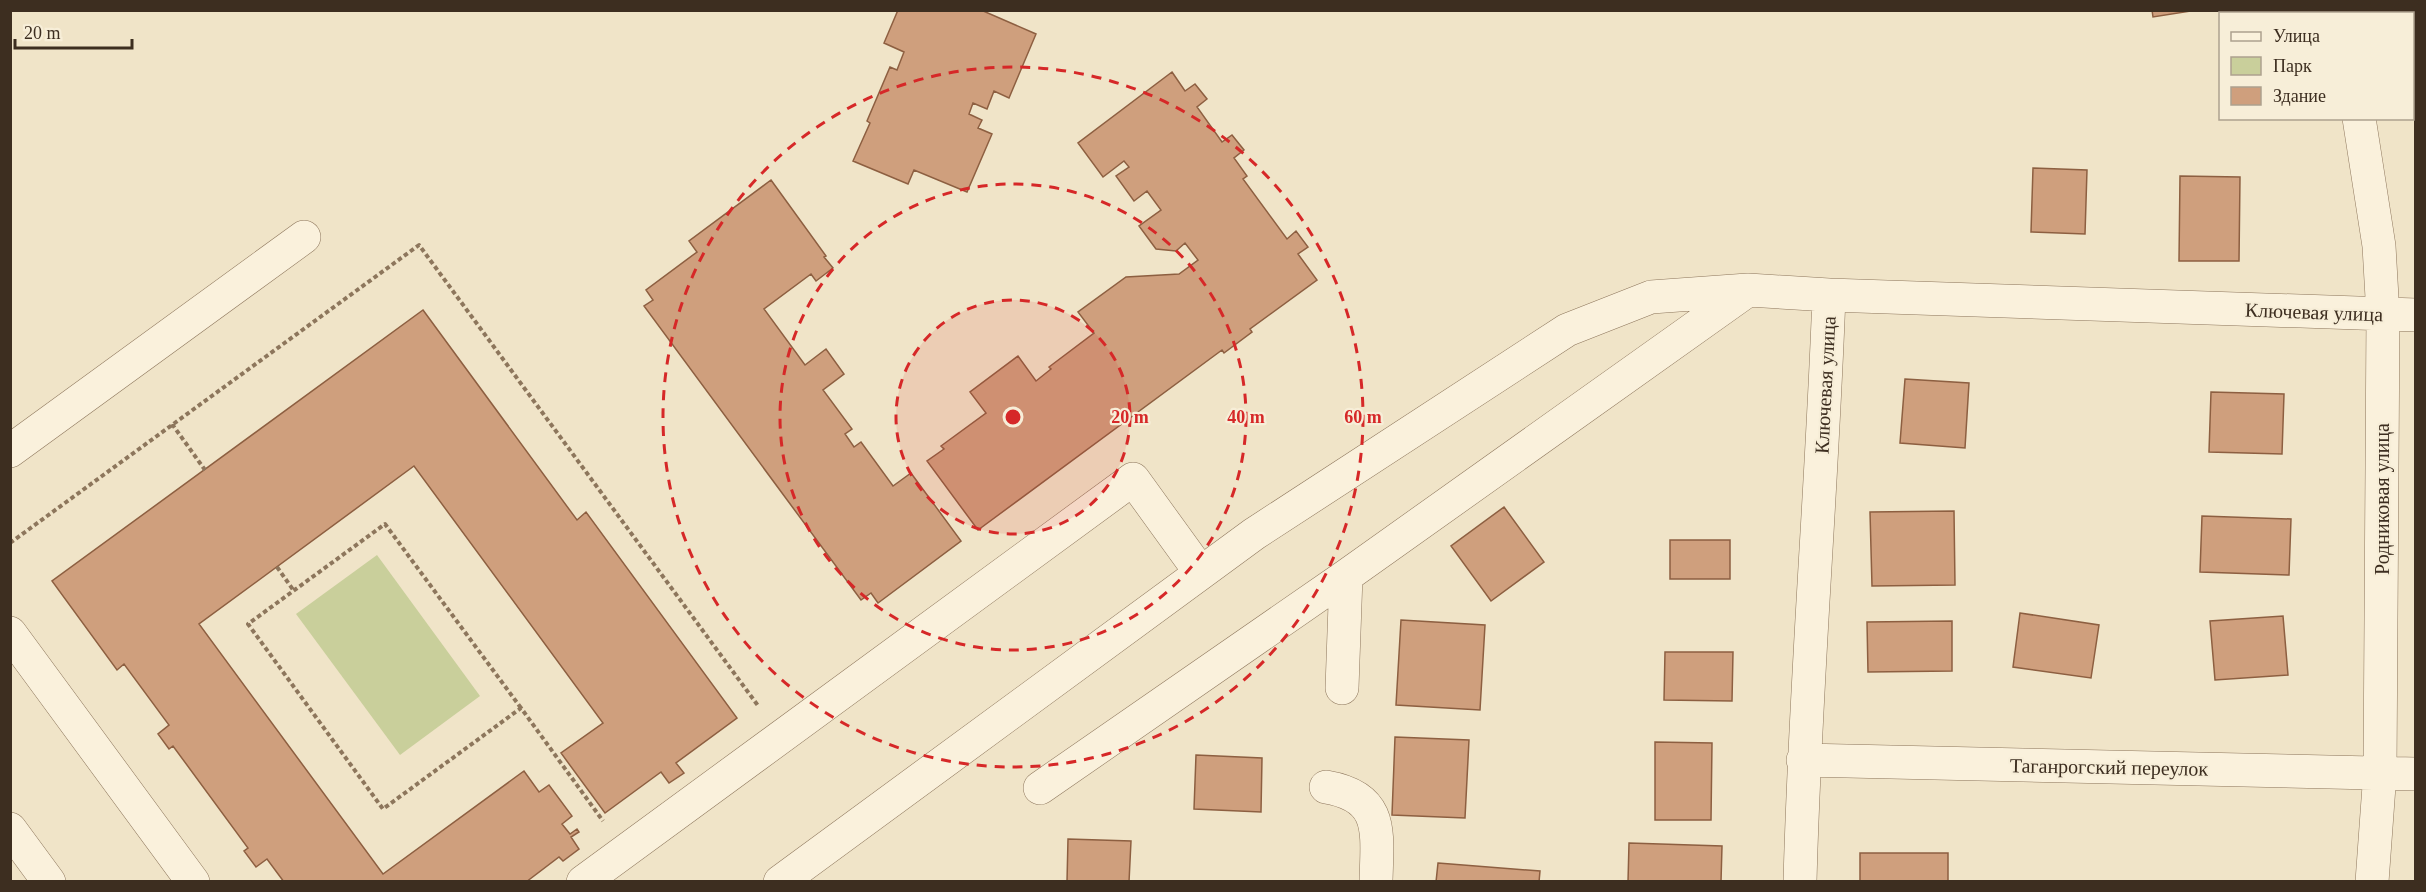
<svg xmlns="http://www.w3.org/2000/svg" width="2426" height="892" font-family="'Times New Roman',serif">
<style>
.green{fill:#c9cf9b}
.building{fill:#cf9f7d;stroke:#8d5f41;stroke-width:1.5}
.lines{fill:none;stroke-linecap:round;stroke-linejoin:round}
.minor-casing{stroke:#8d765c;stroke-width:34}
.path{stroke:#8d765c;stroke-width:4;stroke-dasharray:4.5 3;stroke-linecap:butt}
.minor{stroke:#faf1dc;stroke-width:33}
.ring{fill:none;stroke:#d62828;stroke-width:3;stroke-dasharray:10 8}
.labels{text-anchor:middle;stroke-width:4.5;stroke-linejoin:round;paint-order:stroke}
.street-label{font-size:20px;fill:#3d2e20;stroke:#f7eed8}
.centre{fill:#d62828;stroke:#f7eed8;stroke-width:3}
.ring-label{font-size:18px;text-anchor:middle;font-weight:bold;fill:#d62828;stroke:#f7eed8;stroke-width:4.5;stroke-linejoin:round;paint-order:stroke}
</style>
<rect width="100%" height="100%" fill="#f0e4c8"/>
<path class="green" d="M377,555L480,696L400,755L296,614Z"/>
<path class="building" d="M898,10H981L1036,34L1009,98L994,91L987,109L973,103L969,114L982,120L978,128L992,134L967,192L914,170L908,184L853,161L870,123L867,121L890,67L897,70L904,52L884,43Z
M2152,10H2197L2153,17Z
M1172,72L1185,91L1195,84L1207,99L1197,107L1222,142L1232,135L1244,150L1234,158L1247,176L1243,179L1287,239L1296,231L1308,247L1298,254L1317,280L1250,329L1252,332L1224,353L1222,350L978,530L927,461L944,449L941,446L986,413L970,392L1018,356L1036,381L1051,369L1049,367L1094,333L1078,312L1126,277L1179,274L1198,260L1185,243L1176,251L1156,249L1139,226L1161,210L1147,191L1134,201L1116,176L1129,167L1124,161L1103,177L1078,143Z
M2033,168L2087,170L2085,234L2031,232Z
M2180,176L2240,177L2239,261H2179Z
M771,180L826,256L824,257L833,268L816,281L811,274L764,309L805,365L826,349L844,374L823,390L852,429L845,434L854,447L861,442L893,486L911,473L961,541L878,603L871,593L861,600L644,306L653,300L646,290L697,252L689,241Z
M423,310L577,520L586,512L737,718L676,763L684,773L669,783L661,772L605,813L561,753L603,723L414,466L199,624L383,874L524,771L539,792L549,785L572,816L562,824L570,834L577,829L579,832L571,837L579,849L563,861L559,857L526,882H284L267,859L256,867L244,851L248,848L173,746L169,749L158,734L169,725L124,664L117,670L52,581Z
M1905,379L1969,383L1965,448L1900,443Z
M2211,392L2284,394L2282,454L2209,452Z
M1504,507L1544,562L1491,601L1451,546Z
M1954,511L1955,585L1872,586L1870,512Z
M2202,516L2291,519L2289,575L2200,572Z
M1670,540H1730V579H1670Z
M2020,613L2099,625L2091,678L2013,667Z
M2283,616L2288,675L2215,680L2210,621Z
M1401,620L1485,625L1480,710L1396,705Z
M1952,621V671L1868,672L1867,622Z
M1665,652H1733L1732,701L1664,700Z
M1395,737L1469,740L1465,818L1392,815Z
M1655,742L1712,743L1711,820H1655Z
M1196,755L1262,758L1261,812L1194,809Z
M1068,839L1131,841L1129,882H1067Z
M1629,843L1722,846L1721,882H1628Z
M1860,853H1948V882H1860Z
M1438,863L1540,871L1539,882H1436Z"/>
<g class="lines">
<defs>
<path id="minor" d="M2329,10L2330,14
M2359,118L2379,246L2383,315L2380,772L2372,882
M10,451L304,237
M10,633L193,882
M1342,688L1346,576
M1803,760L2416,774
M1326,787C1385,797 1377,833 1376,882
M1040,788L1346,576L1748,290L1829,295
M10,829L49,882
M583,882L1133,479L1201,573
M780,882L1254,534L1567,330L1651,297L1748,290
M1800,882C1805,686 1822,490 1829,295L2416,315"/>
</defs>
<use href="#minor" class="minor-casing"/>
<path class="path" d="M172,424L205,470
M10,543L419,245L759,707
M277,567L294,591
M521,708L385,524L248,624L383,809L521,708L603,821"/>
<use href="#minor" class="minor"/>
</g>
<circle cx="1013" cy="417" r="117" fill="#d62828" fill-opacity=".12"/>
<g class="ring">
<circle cx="1013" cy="417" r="117"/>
<circle cx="1013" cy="417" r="233"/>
<circle cx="1013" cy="417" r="350"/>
</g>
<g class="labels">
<g class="street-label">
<text transform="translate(2314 312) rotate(2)" y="7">Ключевая улица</text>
<text transform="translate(1825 385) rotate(-87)" y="7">Ключевая улица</text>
<text transform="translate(2382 499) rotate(-90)" y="7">Родниковая улица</text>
<text transform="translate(2109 767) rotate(1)" y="7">Таганрогский переулок</text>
</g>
</g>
<circle cx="1013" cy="417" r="9" class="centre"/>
<g class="ring-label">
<text x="1130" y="423">20 m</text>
<text x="1246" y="423">40 m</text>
<text x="1363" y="423">60 m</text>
</g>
<rect width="2426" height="892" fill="none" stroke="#3d2e20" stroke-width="24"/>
<rect x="2219" y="12" width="195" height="108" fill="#f7eed8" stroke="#ada18e" stroke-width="1.5"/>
<rect x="2231" y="32" width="30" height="9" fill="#faf1dc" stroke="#ada18e" stroke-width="1.5"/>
<text x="2273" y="42" font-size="18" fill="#3d2e20">Улица</text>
<rect x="2231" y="57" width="30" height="18" fill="#c9cf9b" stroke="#ada18e" stroke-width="1.5"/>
<text x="2273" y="72" font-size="18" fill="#3d2e20">Парк</text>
<rect x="2231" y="87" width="30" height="18" fill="#cf9f7d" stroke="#ada18e" stroke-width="1.5"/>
<text x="2273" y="102" font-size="18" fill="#3d2e20">Здание</text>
<path d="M15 39v9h117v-9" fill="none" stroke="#3d2e20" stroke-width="3"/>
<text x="24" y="39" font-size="18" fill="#3d2e20" stroke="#f7eed8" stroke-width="4.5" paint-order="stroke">20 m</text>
</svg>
